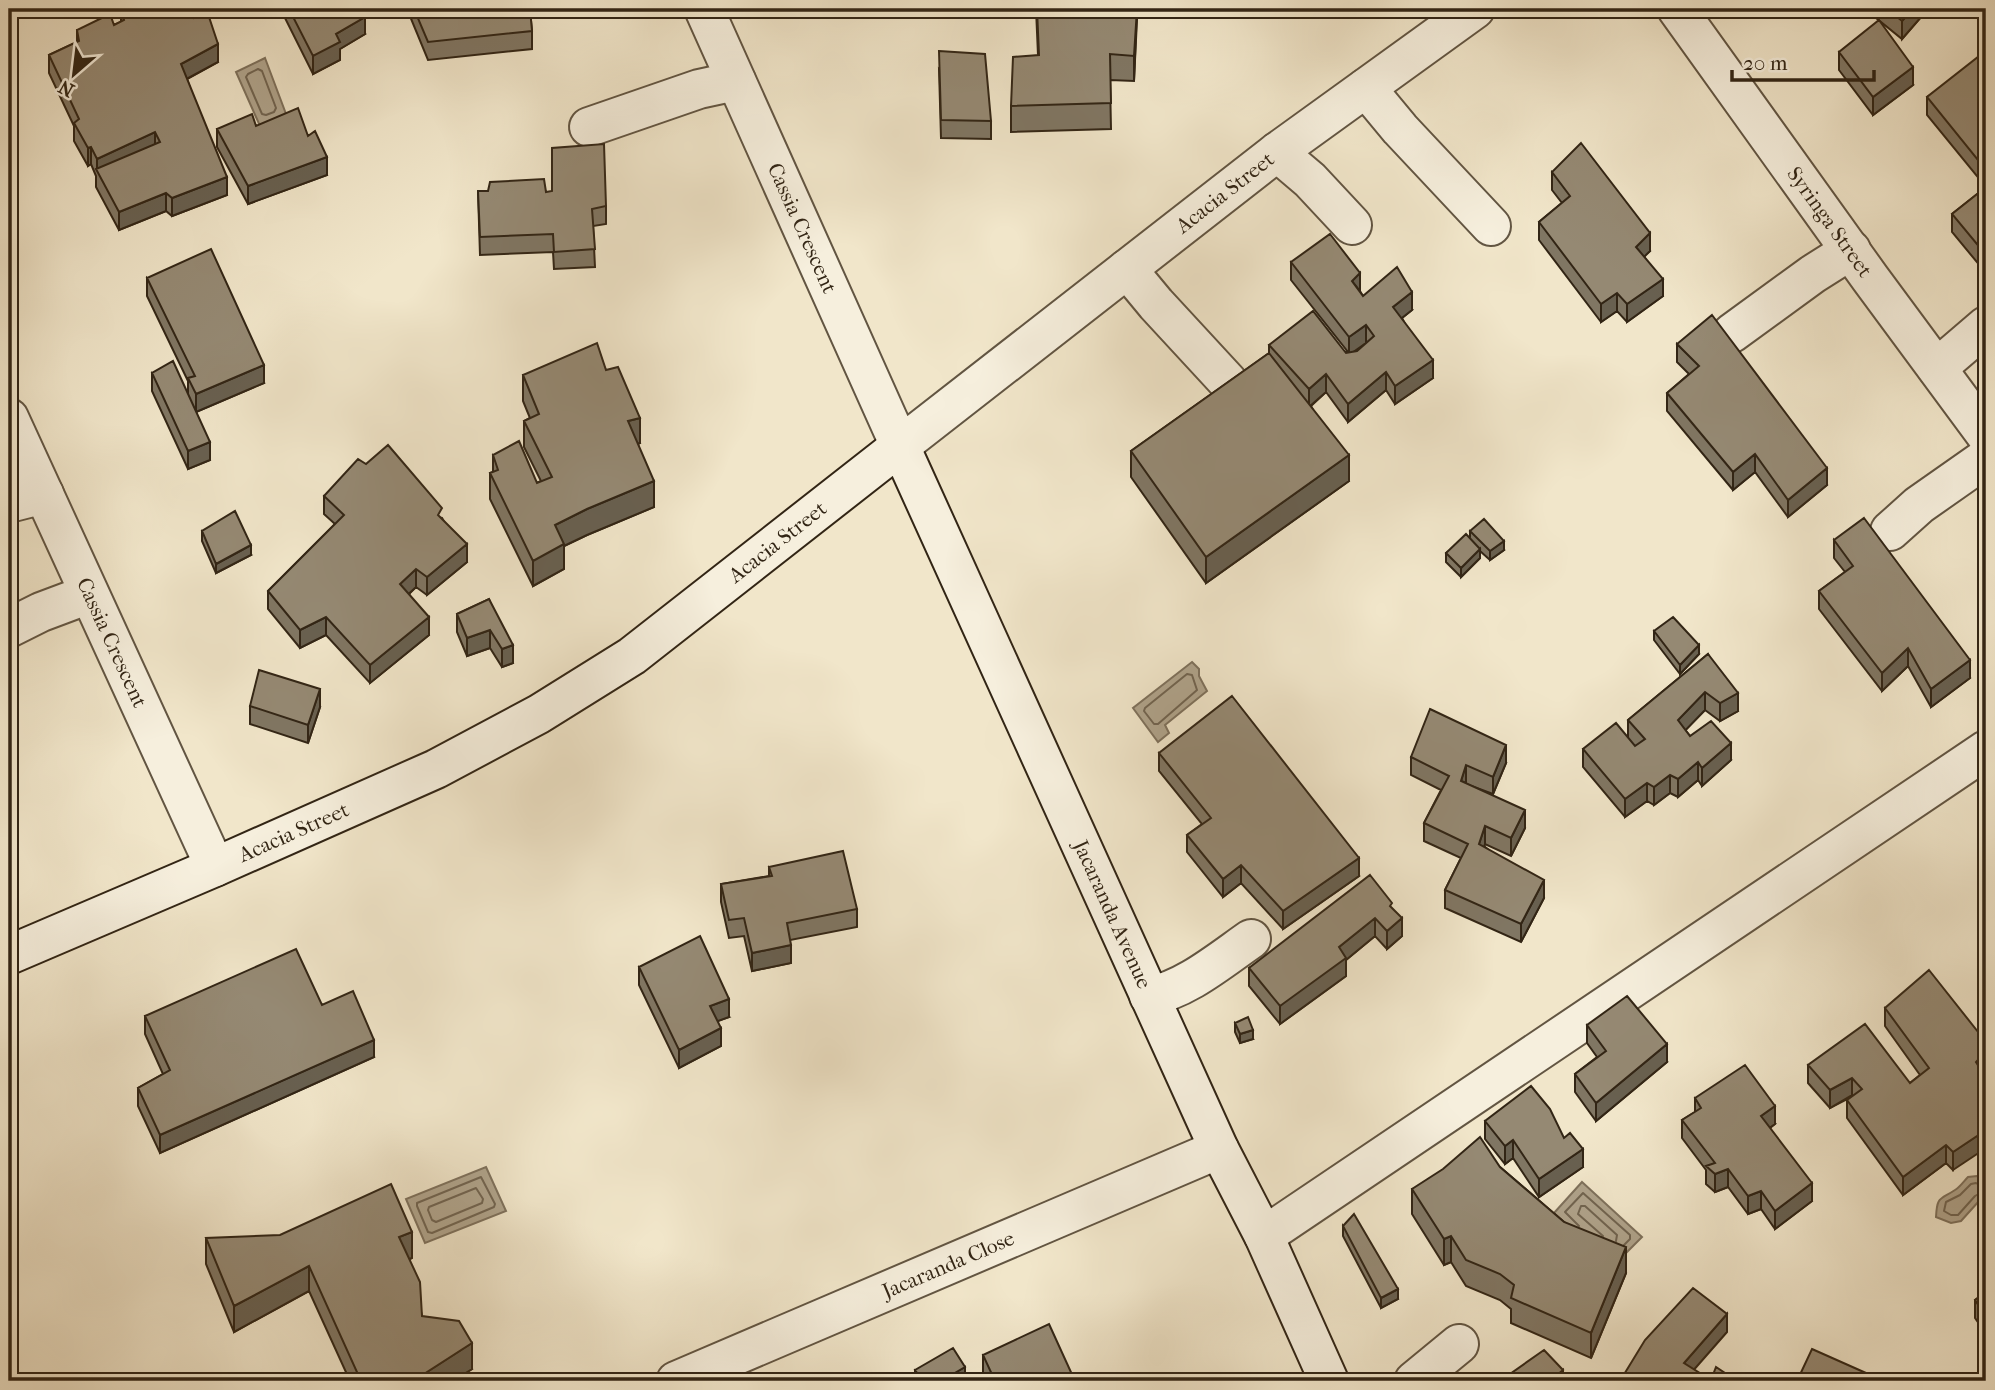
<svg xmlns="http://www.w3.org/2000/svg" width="1995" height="1390" font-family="'IM FELL French Canon',serif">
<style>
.water{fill:#b0a48c;stroke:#7e715c;stroke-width:2}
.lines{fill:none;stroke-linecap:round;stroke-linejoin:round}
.shore{stroke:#716450;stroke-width:2}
.street-casing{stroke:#625542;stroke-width:42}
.secondary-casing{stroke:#322515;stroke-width:42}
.street{stroke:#f6efdd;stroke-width:38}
.secondary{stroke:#f6efdd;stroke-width:38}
.wall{fill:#807663;stroke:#322515;stroke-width:2}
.shaded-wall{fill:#686050;stroke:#322515;stroke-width:2}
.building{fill:#958973;stroke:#322515;stroke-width:2}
.labels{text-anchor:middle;stroke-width:6;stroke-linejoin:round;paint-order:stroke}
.street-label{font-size:21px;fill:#322515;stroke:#f6efdd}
</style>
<rect width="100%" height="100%" fill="#f1e6ca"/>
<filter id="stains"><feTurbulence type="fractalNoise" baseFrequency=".00286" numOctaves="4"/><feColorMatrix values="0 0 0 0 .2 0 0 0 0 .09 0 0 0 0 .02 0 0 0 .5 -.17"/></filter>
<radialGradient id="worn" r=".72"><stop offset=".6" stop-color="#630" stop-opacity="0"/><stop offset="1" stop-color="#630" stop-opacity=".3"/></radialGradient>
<path class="water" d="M265,58L286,114L260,126L236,72Z
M1192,662L1199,669V676L1207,691L1165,725L1169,733L1158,742L1133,708Z
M486,1167L506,1211L425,1243L406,1199Z
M1977,1176L1986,1181V1200L1979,1201L1961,1221L1951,1223L1936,1217C1937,1196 1940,1200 1955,1190C1960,1187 1964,1181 1968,1177Z
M1582,1182L1642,1237L1613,1266L1554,1213Z"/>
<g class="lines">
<path class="shore" d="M258,69L262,71L276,108L274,112L266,115L262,114L246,77L248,74Z
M1187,674L1192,675L1197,690L1158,724H1154L1144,711L1145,708Z
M481,1177L495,1204L494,1207L432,1233L428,1232L417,1206V1203Z
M1986,1187L1984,1188L1976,1183L1971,1184L1960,1195L1946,1202L1944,1211L1951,1215H1958L1975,1196L1984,1191L1986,1193
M476,1188L483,1199L482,1203L436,1222L432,1220L428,1210L429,1207Z
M1579,1226L1565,1212L1583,1193L1630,1235V1239L1624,1245
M1603,1236L1578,1214L1581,1206H1585L1617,1235L1616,1241"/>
<defs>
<g id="street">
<path id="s1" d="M704,9L900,446L1277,152L1475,9"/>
<path id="s2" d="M1677,9L1870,278L1986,435"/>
<path d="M1366,88L1400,129L1491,226"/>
<path d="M589,127L699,89L736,81"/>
<path d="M1277,152L1310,180L1352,225"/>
<path d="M1127,269L1156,304L1228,382"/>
<path d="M1732,333L1813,274L1851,250"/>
<path d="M1937,368L1986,326"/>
<path id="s3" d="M9,418L215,867"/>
<path d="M9,503L44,494"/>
<path d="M1890,531L1919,505L1986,458"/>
<path d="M9,628L41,612L89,594"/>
<path d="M1149,996C1184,991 1222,959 1251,939"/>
<path d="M1264,1236L1986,750"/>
<path id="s4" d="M676,1381L1219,1149"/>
<path d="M1414,1381L1459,1344"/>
</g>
<g id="secondary">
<path id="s5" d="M9,955L215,867L436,769L539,714L632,656L900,446L1219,1149L1264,1236L1329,1381"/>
</g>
</defs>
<use href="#street" class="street-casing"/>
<use href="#secondary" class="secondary-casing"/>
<use href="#street" class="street"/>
<use href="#secondary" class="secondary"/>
</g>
<path class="wall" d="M121,9L194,18L218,62L187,79L227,195L172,216L166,211L119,230L96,187V176L91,164L88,166L74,141V126L49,73V55L77,42V30L114,25L121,22Z
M285,9H324L325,11L365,34L340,49V60L313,74L285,18Z
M407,9H530L532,31V49L428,60Z
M1036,9H1137L1134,81L1110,80L1111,129L1011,132V106L1038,55Z
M1865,9H1928L1902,39Z
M1839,52L1913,85L1873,115L1839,70Z
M1986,57V273L1952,232V214L1986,187L1927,115V97Z
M939,69L991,121V139L941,138Z
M217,129L308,136L327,175L248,204L217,147Z
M1552,172L1650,251L1644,256L1663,296L1627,322L1617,311L1601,322L1539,240V222L1562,203L1552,190Z
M478,191L546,192L606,206V224L593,226L595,267L554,269L553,252L480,255Z
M1291,262L1360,291L1363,296L1412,310L1402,318L1433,378L1395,404L1386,390L1348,422L1326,392L1311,406L1349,481L1206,583L1131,477V451L1269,353V345L1348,352L1291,280Z
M147,278L264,383L196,412L210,460L188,469L152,391V373L188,394V381L147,296Z
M1677,344L1827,485L1788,517L1755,472L1733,490L1667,411V393L1689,374L1677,362Z
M606,370L640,443L638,444L654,507L587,535L564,546V569L533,586L490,499V473L493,472V455L537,483L541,481L524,447V421L530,418L523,401V375Z
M324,496L442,518L467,562L427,595L416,587L409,594L429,635L370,683L326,635L300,648L268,609V591L335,524L324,514Z
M202,531L251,555L216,573L202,541Z
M1470,531L1504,550L1490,560L1480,551V558L1461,577L1446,562V553L1470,537Z
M1834,540L1970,678L1931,707L1908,666L1882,691L1819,609V591L1845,572L1834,558Z
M489,599L513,663L502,667L490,648L467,656L457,632V614Z
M1654,631L1699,654L1680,674L1654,640Z
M1708,654L1738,711L1720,721L1705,710L1685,730L1690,736L1731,760L1702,786L1698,780L1678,797L1670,793L1654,805L1647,801L1625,817L1583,767V749L1628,738V720Z
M250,706L320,707L308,743L250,724Z
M1159,753L1359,876L1283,929L1241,883L1223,897L1187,852V835L1202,824L1159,771Z
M1411,757L1506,763L1493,794L1466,784L1525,828L1511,856L1485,844L1484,846L1544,898L1521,942L1445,908V890L1461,858L1424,841V823L1441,790L1411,775Z
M769,867L857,909V927L790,940L791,963L752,971L744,936L729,938L721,902V884L769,876Z
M1392,909L1402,936L1387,949L1375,936L1346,960V976L1280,1024L1249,986V968Z
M639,967L729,1017L717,1021L721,1046L679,1068L639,985Z
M322,1005L374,1057L160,1153L138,1106V1088L163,1074L145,1034V1016Z
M1885,1008L1986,1069L1983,1073L1953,1170L1946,1163L1903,1195L1847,1118V1100L1853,1096L1830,1108L1808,1083V1065L1910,1083L1920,1075L1885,1026Z
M1235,1023L1253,1039L1240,1043L1235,1032Z
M1587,1025L1667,1062L1596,1121L1575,1092V1074L1597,1057L1587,1043Z
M1695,1098L1775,1124L1770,1128L1812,1201L1775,1229L1761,1209L1748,1214L1728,1187L1715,1192L1706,1184V1170L1682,1138V1120L1695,1112Z
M1485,1121L1564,1138L1583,1167L1539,1197L1513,1158L1505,1164L1485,1139Z
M1500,1167L1564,1222L1626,1273L1591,1358L1511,1323V1309L1500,1300L1466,1286L1451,1262L1444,1265L1412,1214V1189Z
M1343,1226L1398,1299L1381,1308L1343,1236Z
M206,1238L412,1258L409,1259L422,1316L472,1369L453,1381H350L309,1291L234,1332L206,1264Z
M1986,1292V1334L1975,1318V1300Z
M983,1355L1075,1381H987L983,1373Z
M915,1370L965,1381H915Z"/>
<path class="shaded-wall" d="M9,9H12V15L9,17Z
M1137,9V19L1134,81V56Z
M1913,9H1928L1902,39V21Z
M365,17V34L340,49V60L313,74V56L336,34Z
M218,44V62L181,82V64Z
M1913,67V85L1873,115V97Z
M155,132V150L97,169V159Z
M91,147V164L88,166V148Z
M327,157V175L248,204V186Z
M227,177V195L172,216V198Z
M166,193V211L119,230V212Z
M1650,233V251L1636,265V247Z
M1360,273V291L1352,281Z
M1663,279V296L1627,322V304Z
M1412,292V310L1393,325V307Z
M1617,293V311L1601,322V304Z
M1366,325V343L1349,355V337Z
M1433,360V378L1395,404V386Z
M264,365V383L196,412V394Z
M1386,372V390L1348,422V404Z
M1326,374V392L1309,407V389Z
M640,418V443L628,446V421Z
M210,442V460L188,469V451Z
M1755,454V472L1733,490V472Z
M1349,455V481L1206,583V557Z
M1827,468V485L1788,517V500Z
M654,481V507L587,535L564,546V569L533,586V561L555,525L587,509Z
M1504,541V550L1490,560V551Z
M467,544V562L427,595V577Z
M251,545V555L216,573V564Z
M1480,549V558L1461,577V568Z
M416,569V587L400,602V584Z
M326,617V635L300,648V630Z
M429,617V635L370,683V665Z
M490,630V648L467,656V638Z
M513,645V663L502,667V649Z
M1699,645V654L1680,674V665Z
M1908,648V666L1882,691V673Z
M1970,660V678L1931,707V689Z
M320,689V707L308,743V725Z
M1705,692V710L1678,738V720Z
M1738,693V711L1720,721V703Z
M1731,743V760L1702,786V768Z
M1506,745V763L1493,794V777Z
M1698,762V780L1678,797V779Z
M1466,765V783L1461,781Z
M1670,775V793L1654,805V787Z
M1647,783V801L1625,817V799Z
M1525,810V828L1511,856V838Z
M1485,826V844L1479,861V844Z
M1359,858V876L1283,929V911Z
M1241,865V883L1223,897V879Z
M1544,880V898L1521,942V924Z
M1375,918V936L1346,960V976L1280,1024V1006L1339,947Z
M1402,918V936L1387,949V931Z
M791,945V963L752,971V953Z
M729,999V1017L710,1024V1006Z
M721,1028V1046L679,1068V1050Z
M1253,1030V1039L1240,1043V1034Z
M374,1040V1057L160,1153V1135Z
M1667,1044V1062L1596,1121V1103Z
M1986,1051V1069L1976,1080V1062Z
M1852,1078V1095L1830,1108V1090Z
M1775,1106V1124L1761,1134V1116Z
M1986,1130V1148L1953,1170V1152Z
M1513,1140V1158L1505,1164V1146Z
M1946,1145V1163L1903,1195V1177Z
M1583,1149V1167L1539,1197V1179Z
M1728,1169V1187L1715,1192V1174Z
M1812,1183V1201L1775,1229V1211Z
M1761,1191V1209L1748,1214V1196Z
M412,1232V1258L399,1263V1237Z
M1451,1236V1262L1444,1265V1239Z
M1626,1247V1273L1591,1358V1333Z
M309,1266V1291L234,1332V1306Z
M1398,1289V1299L1381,1308V1298Z
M1727,1314V1332L1684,1381V1363Z
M472,1343V1369L453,1381H413Z
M965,1367V1381H941Z
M1563,1370V1380L1561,1381H1550Z"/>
<path class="building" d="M121,9H190L194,18L208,14L218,44L181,64L227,177L172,198L166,193L119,212L96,169L160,142L155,132L97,159L91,147L88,148L74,123L79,119L49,55L79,41L77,30L110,14L114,25L124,20Z
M289,9H324L325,11L332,9H361L365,17L336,34L340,42L313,56Z
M414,9H530L532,31L428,42Z
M1037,9H1137L1134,56L1110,54L1111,103L1011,106L1013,57L1039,55Z
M1887,9H1913L1902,21Z
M1879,20L1913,67L1873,97L1839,52Z
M939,51L985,54L991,121L941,120Z
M1983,53L1986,57V170L1927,97Z
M298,108L308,136L315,131L327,157L248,186L217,129L252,114L256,126Z
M1581,143L1650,233L1636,247L1663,279L1627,304L1617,293L1601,304L1539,222L1570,196L1552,172Z
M604,144L606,206L592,209L595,249L554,252L553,234L480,237L478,191H488L490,182L544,179L546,192L552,191V148Z
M1986,187V255L1952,214Z
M1330,234L1360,273L1352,281L1363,296L1397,267L1412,292L1393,307L1433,360L1395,386L1386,372L1348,404L1326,374L1309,389L1269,345L1313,311L1346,353L1357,351L1374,336L1366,325L1349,337L1291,262Z
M211,249L264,365L196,394L188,378L195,376L147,278Z
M1712,315L1827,468L1788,500L1755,454L1733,472L1667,393L1699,366L1677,344Z
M597,343L606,370L618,367L640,418L628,421L654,481L587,509L555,525L564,544L533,561L490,473L498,470L493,455L519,441L537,483L552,477L524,421L539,414L523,375Z
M1269,353L1349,455L1206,557L1131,451Z
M173,361L210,442L188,451L152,373Z
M388,445L442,508L438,515L467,544L427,577L416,569L400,584L429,617L370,665L326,617L300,630L268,591L344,515L324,496L358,459L366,464Z
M235,511L251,545L216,564L202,531Z
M1864,518L1970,660L1931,689L1908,648L1882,673L1819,591L1853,566L1834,540Z
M1484,519L1504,541L1490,551L1470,531Z
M1466,534L1480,549L1461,568L1446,553Z
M489,599L513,645L502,649L490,630L467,638L457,614Z
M1673,617L1699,645L1680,665L1654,631Z
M1708,654L1738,693L1720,703L1705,692L1678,720L1690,736L1711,721L1731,743L1702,768L1698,762L1678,779L1670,775L1654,787L1647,783L1625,799L1583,749L1616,723L1635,746L1645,739L1628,720Z
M259,670L320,689L308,725L250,706Z
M1232,696L1359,858L1283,911L1241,865L1223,879L1187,835L1211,818L1159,753Z
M1430,709L1506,745L1493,777L1466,765L1461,781L1525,810L1511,838L1485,826L1479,844L1544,880L1521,924L1445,890L1468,844L1424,823L1449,776L1411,757Z
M843,851L857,909L787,923L791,945L752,953L744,918L729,920L721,884L772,876L769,867Z
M1370,875L1392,903L1390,906L1402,918L1387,931L1375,918L1339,947L1346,958L1280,1006L1249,968Z
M700,936L729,999L710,1006L721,1028L679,1050L639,967Z
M296,949L322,1005L353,991L374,1040L160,1135L138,1088L170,1070L145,1016Z
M1929,970L1986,1042V1051L1976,1062L1986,1078V1130L1953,1152L1946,1145L1903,1177L1847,1100L1862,1089L1852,1078L1830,1090L1808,1065L1865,1024L1910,1083L1929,1068L1885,1008Z
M1627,996L1667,1044L1596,1103L1575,1074L1606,1051L1587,1025Z
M1248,1017L1253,1030L1240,1034L1235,1023Z
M1745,1065L1775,1106L1761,1116L1812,1183L1775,1211L1761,1191L1748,1196L1728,1169L1715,1174L1706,1166L1715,1163L1682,1120L1701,1108L1695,1098Z
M1531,1086L1550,1109L1564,1138L1570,1133L1583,1149L1539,1179L1513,1140L1505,1146L1485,1121Z
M1480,1137L1500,1167L1564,1222L1626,1247L1591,1333L1511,1298L1514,1285L1500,1274L1466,1260L1451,1236L1444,1239L1412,1189L1443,1169Z
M391,1184L412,1232L399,1237L420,1282L422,1316L459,1321L472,1343L413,1381H361L309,1266L234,1306L206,1238L280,1235Z
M1354,1214L1398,1289L1381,1298L1343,1226Z
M1693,1288L1727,1314L1684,1363L1711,1380L1716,1367L1737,1381H1620L1645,1340Z
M1986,1292V1317L1975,1300Z
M1049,1324L1075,1381H995L983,1355Z
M953,1348L965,1367L941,1381H923L915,1370Z
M1812,1349L1884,1381H1797Z
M1544,1350L1563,1370L1550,1381H1500Z
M9,1364L18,1381H9Z"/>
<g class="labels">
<g class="street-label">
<text dy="7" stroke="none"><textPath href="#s1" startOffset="891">Acacia Street</textPath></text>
<text dy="7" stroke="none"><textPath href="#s2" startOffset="262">Syringa Street</textPath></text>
<text dy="7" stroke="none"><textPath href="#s1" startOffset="240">Cassia Crescent</textPath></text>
<text dy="7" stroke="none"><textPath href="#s5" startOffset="877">Acacia Street</textPath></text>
<text dy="7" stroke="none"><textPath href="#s3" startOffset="247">Cassia Crescent</textPath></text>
<text dy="7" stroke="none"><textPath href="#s5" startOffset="310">Acacia Street</textPath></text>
<text dy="7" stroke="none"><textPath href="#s5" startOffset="1547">Jacaranda Avenue</textPath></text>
<text dy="7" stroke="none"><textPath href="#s4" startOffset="296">Jacaranda Close</textPath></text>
</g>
</g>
<rect width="1995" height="1390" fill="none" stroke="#f1e6ca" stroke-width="35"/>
<rect x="10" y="10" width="1974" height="1369" fill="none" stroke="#322515" stroke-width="3.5"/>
<rect x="18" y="18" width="1960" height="1355" fill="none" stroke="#322515" stroke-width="2"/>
<g transform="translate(74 74) rotate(208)" stroke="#f6efdd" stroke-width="5" paint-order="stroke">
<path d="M0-5L12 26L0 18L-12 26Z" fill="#322515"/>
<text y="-10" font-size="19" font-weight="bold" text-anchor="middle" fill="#322515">N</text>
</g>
<path d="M1732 70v10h142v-10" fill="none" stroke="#322515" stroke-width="3.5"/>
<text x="1743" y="70" font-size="21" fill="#322515" stroke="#f6efdd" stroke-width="5" paint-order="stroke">20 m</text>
<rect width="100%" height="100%" filter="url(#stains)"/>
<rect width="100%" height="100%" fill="url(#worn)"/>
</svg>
